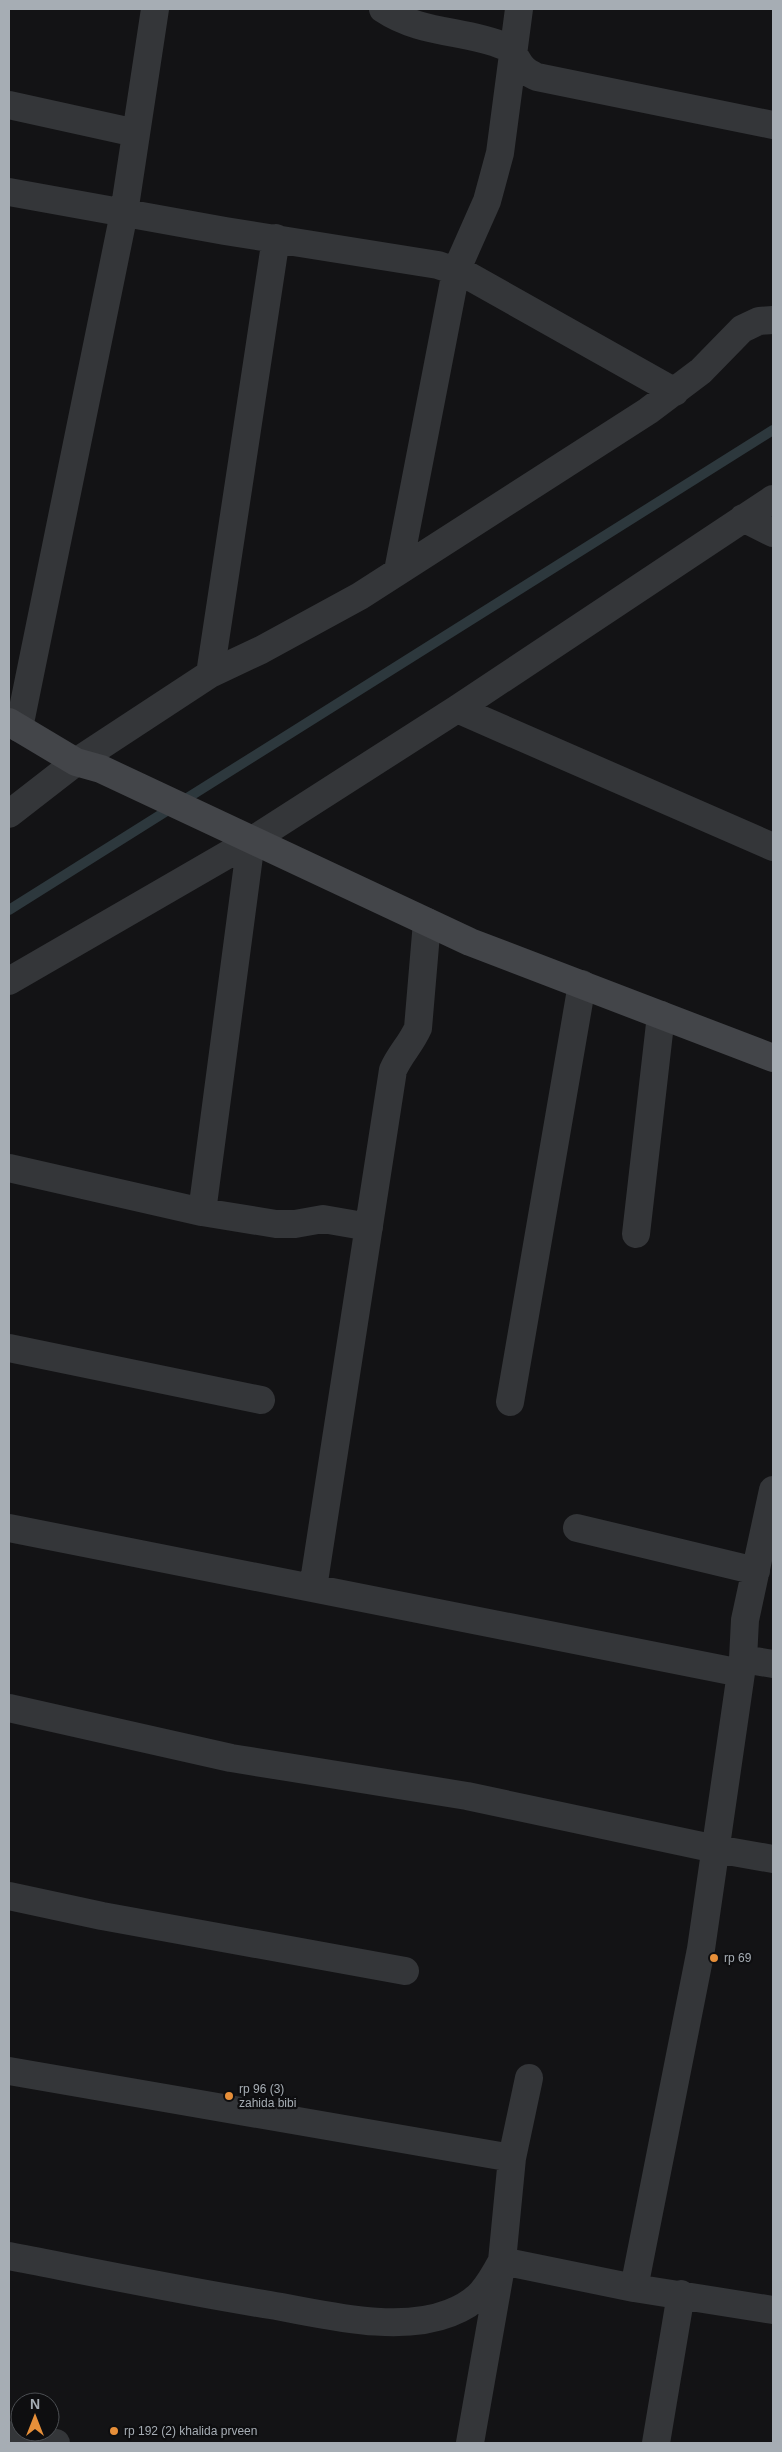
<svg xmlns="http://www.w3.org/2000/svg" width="782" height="2452" font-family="Arial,sans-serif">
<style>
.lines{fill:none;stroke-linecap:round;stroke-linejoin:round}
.stream{stroke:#2d383d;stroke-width:10}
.street{stroke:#343639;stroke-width:28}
.secondary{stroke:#434549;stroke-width:28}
.poi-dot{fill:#e78f39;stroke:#0e0e10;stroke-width:2}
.labels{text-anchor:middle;stroke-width:4.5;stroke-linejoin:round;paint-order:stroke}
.poi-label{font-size:12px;fill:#a6adb4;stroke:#0e0e10;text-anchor:start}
</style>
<rect width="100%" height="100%" fill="#131315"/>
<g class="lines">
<path class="stream" d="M9,910L773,430"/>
<path class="street" d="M383,9C420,34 464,30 504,46C515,50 516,62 524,69C528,73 533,75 537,77L773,125
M9,105L136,133
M9,192L225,231L438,265L467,275L675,392
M743,518L773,533
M398,571L456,271L487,201L500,153L519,9
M210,674L276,238
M457,709L773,847
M19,728L124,213L155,9
M9,814L76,762L210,674L261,650L360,596L648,411L701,371L742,329L759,321L773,320
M9,981L251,841L457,709L773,499
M9,1168L202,1212L276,1224H295L323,1219L369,1227
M202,1212L251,841
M636,1234L661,1015
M9,1348L261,1400
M510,1402L582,984
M9,1528L741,1673
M577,1528L756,1571
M313,1588L393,1070C400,1054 411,1044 418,1028L427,922
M743,1659L773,1664
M9,1708L231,1758L467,1796L716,1849L773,1859
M9,1896L102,1916L405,1971
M9,2071L512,2158
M9,2256C96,2273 183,2291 270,2305C324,2314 397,2334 450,2313C479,2302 488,2287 502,2261L634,2288L773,2310
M634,2288L701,1949L743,1659L745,1620L773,1490
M9,2435L56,2443
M470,2443L502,2261L512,2158L529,2078
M656,2443L681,2294"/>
<path class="secondary" d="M9,722L76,762L101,769L470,942L773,1058"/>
</g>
<g class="poi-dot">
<circle cx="714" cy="1958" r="5"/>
<circle cx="229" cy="2096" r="5"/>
<circle cx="114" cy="2431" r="5"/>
</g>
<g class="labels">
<g class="poi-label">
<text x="724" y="1962">rp 69</text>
<text x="239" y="2093">rp 96 (3)<tspan x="239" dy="14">zahida bibi</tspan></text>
<text x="124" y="2435">rp 192 (2) khalida prveen</text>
</g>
</g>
<rect width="782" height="2452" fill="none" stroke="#a6adb4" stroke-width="20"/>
<g transform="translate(35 2417)"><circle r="24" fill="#0e0e10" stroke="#4b4e52"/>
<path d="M0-4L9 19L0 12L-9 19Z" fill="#e78f39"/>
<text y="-8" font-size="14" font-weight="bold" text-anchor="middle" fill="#a6adb4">N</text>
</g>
</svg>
